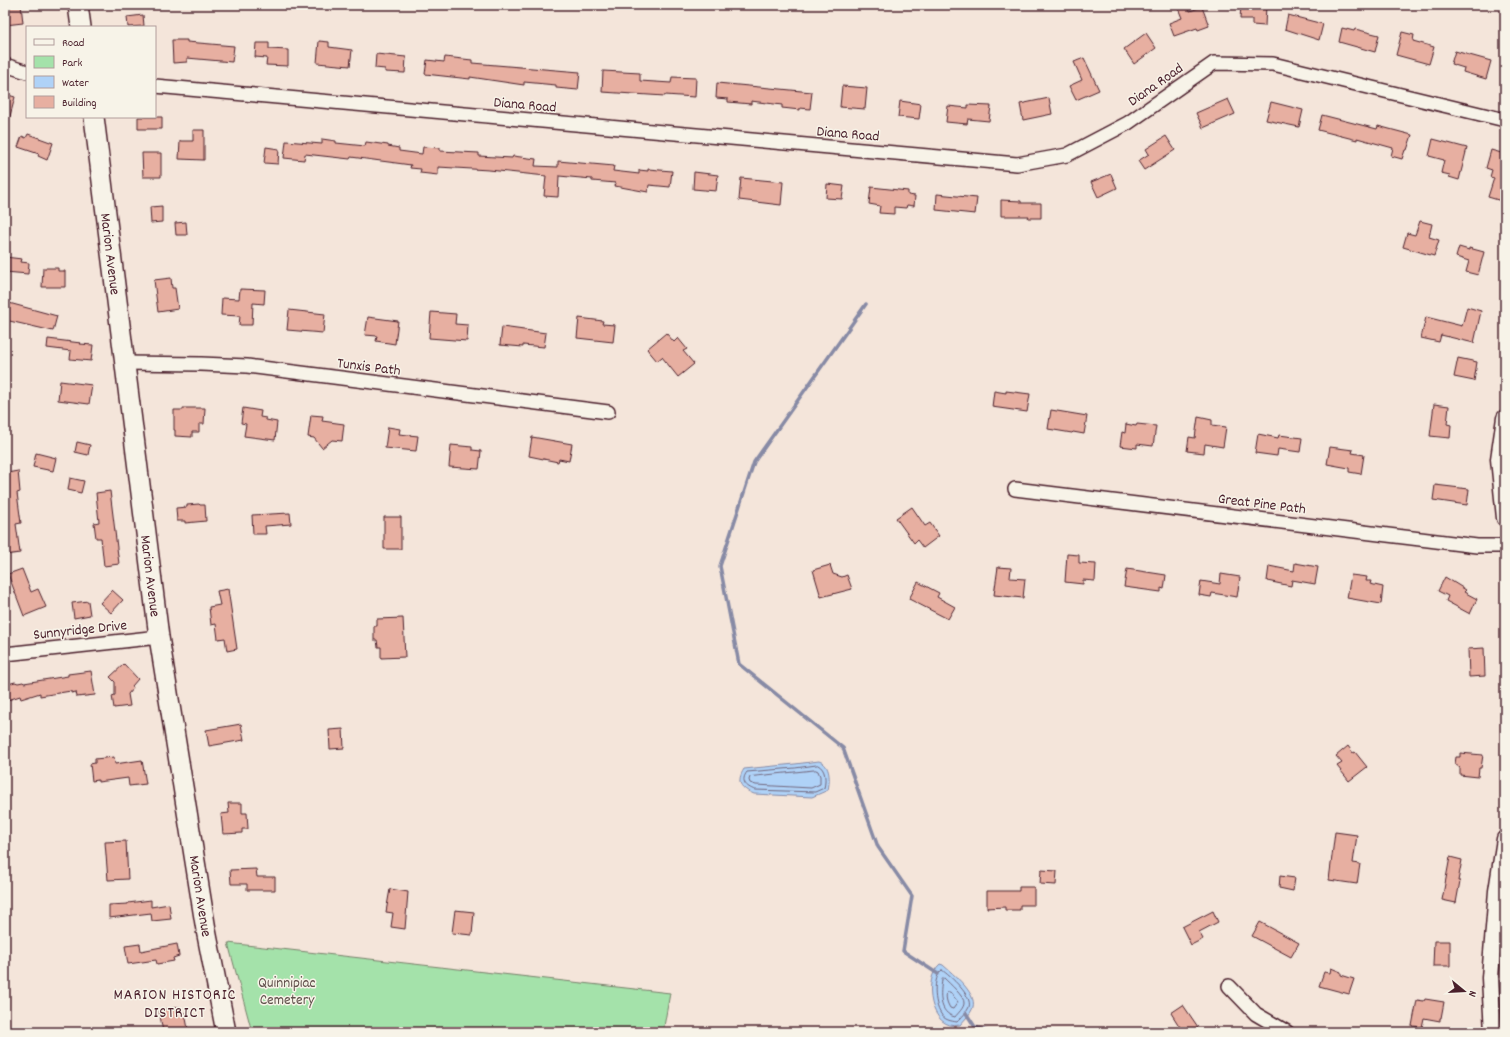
<svg xmlns="http://www.w3.org/2000/svg" width="1510" height="1037" font-family="Dekko,sans-serif">
<style>
.green{fill:#a4e2aa;stroke:#77806a}
.water{fill:#afd2f7;stroke:#878aa5}
.lines{fill:none;stroke-linecap:round;stroke-linejoin:round}
.shore{stroke:#72677d;stroke-width:1}
.stream{stroke:#878aa5;stroke-width:3.5}
.building{fill:#e7afa1;stroke:#4a1f2b}
.minor-casing{stroke:#4a1f2b;stroke-width:16}
.tertiary-casing{stroke:#4a1f2b;stroke-width:19}
.secondary-casing{stroke:#4a1f2b;stroke-width:22}
.minor{stroke:#f7f3e8;stroke-width:13}
.tertiary{stroke:#f7f3e8;stroke-width:16}
.secondary{stroke:#f7f3e8;stroke-width:19}
.labels{text-anchor:middle;stroke-width:3;stroke-linejoin:round;paint-order:stroke}
.street-label{font-size:15px;fill:#4a1f2b;stroke:#f7f3e8}
.park-label{font-size:15px;fill:#60504b;stroke:#f7f3e8}
.neighbourhood-label{font-size:16px;letter-spacing:1px;fill:#4a1f2b;stroke:#f7f3e8}
</style>
<rect width="100%" height="100%" fill="#f4e5da"/>
<filter id="ink" filterUnits="userSpaceOnUse"><feTurbulence type="fractalNoise" baseFrequency=".025" numOctaves="2"/><feDisplacementMap in="SourceGraphic" scale="8" xChannelSelector="R" yChannelSelector="G"/><feConvolveMatrix kernelMatrix="1 2 1 2 8 2 1 2 1" color-interpolation-filters="sRGB"/></filter>
<g filter="url(#ink)">
<path class="green" d="M228,943L670,993L663,1032H252Z"/>
<path class="water" d="M819,761C831,765 830,780 828,790L812,797L754,794C740,788 736,782 744,769L795,764Z
M940,964L943,965C953,974 977,993 973,1007C971,1014 964,1020 960,1025C930,1032 922,979 940,964Z"/>
<g class="lines">
<path class="shore" d="M818,765C826,769 826,780 824,788L815,792L755,790C746,787 740,781 747,772L795,768Z
M816,770L818,771L820,776V784L811,788L756,785L750,783L749,780L750,777Z
M942,970C950,976 973,996 969,1007C967,1012 961,1018 957,1022C951,1021 944,1020 941,1014C934,1004 932,977 942,970Z
M944,978C949,983 965,997 964,1003C964,1008 958,1013 955,1017C938,1013 940,993 942,980Z
M947,992H950L958,1002L953,1009L950,1008C947,1003 945,997 947,992Z"/>
<path class="stream" d="M866,304L754,462L720,566L739,664L843,748L878,847L912,896L903,951L938,974
M966,1013L975,1027L988,1032"/>
</g>
<path class="building" d="M7,5H21L23,23L5,25V12H7Z
M1188,5L1190,11L1202,7L1209,26L1198,30L1197,28L1174,36L1169,23L1182,18L1178,8Z
M1241,5H1266L1265,26L1252,25V19H1240Z
M143,15L144,26L128,27L127,17Z
M1288,15L1323,24L1319,40L1285,29Z
M1342,28L1354,31L1355,29L1379,35L1375,52L1339,42Z
M1402,32L1414,35L1413,41L1434,47L1429,64L1396,55Z
M1146,33L1156,48L1134,64L1124,49Z
M172,40H187V42L234,46L232,62L187,58V62L173,63Z
M319,41L329,42V47L352,50L350,66L317,63Z
M256,43H269V49L288,50V66L266,65L267,58L255,57Z
M1455,51L1491,61L1486,79L1463,72L1464,68L1451,64Z
M376,54L406,57L405,73L385,72V69L375,68Z
M445,57L472,60V63L580,72L578,90L556,88V85L524,82V85L470,77V79L425,74L427,60L444,62Z
M1084,58L1099,90L1076,100L1069,86L1082,80L1074,62Z
M603,71L640,73V81L671,83L672,77L696,78L695,97L665,95V96L602,92Z
M717,83L812,92L810,109L800,108V110L782,108V105L751,101V104L728,102V99L716,98Z
M842,86L867,88L865,109L840,107Z
M5,94L15,97L8,124L5,123Z
M1049,98L1052,114L1023,120L1020,104Z
M1228,99L1235,114L1203,128L1196,113Z
M900,101L921,104L919,119L898,117Z
M1271,102L1303,110L1299,127L1266,120Z
M968,105L991,106L989,121L968,119L967,124L946,122L948,106L968,108Z
M1322,115L1377,129L1378,126L1412,135L1407,150H1405L1402,159L1391,156L1393,148L1357,138V140L1318,130Z
M138,117H162V129H138Z
M193,130H204V160L179,159L180,141H193Z
M28,134L53,143L47,160L38,156L39,154L18,147L22,136L26,138Z
M1166,136L1175,150L1144,170L1138,161L1149,154L1146,149Z
M322,139L336,141V143L365,146L366,142L388,145V146L399,148V151L422,154L423,147L440,148V151L479,153V156L512,158L513,156L536,159L535,166L558,167V161L614,166L613,171L639,174V170L648,171V169L672,171L670,187L649,185L648,192L615,186L616,183L592,181V179L559,176L558,197L544,196L546,176L489,170L438,167V175L420,173L421,169L410,168L411,165L351,157L350,159L305,154L304,160L284,158L286,141L322,144Z
M1433,139L1467,148L1459,180L1449,177L1450,175L1441,173L1444,160L1429,156Z
M266,147L279,149L278,164L264,163Z
M1491,150L1505,154V202L1488,197L1494,178L1490,177L1492,170L1486,168Z
M142,153H161V177H143Z
M694,172L718,175L716,191L693,189Z
M1111,174L1117,188L1098,197L1091,182Z
M741,178L783,182L781,205L739,200Z
M827,184L844,186L842,199L826,198Z
M871,187L908,191V195L915,196L914,206L907,205L906,208L894,207V214L879,213L880,206L869,204Z
M937,194L977,198L975,214L936,210Z
M1001,200L1021,201V203H1041V218H1028L1029,216H1001Z
M162,206V222L151,223L150,207Z
M1420,221L1432,224L1429,237L1439,240L1434,256L1403,247L1407,233L1415,235Z
M186,222L187,235H176L175,223Z
M1459,247L1469,250V248L1484,252L1478,275L1466,272L1469,261L1456,257Z
M5,257L22,259L21,262L29,263L28,274L5,272Z
M43,268H58V271H65V287H42Z
M171,278L172,288H175L178,309L158,312L154,280Z
M240,289L265,290L264,304L253,303L252,325H239L240,316L221,315L222,298L239,299Z
M9,303L57,316L53,331L5,320Z
M1467,307L1481,311L1474,343L1441,335L1439,342L1421,338L1426,317L1462,326Z
M289,310L325,314L323,333L287,330Z
M431,312L456,314L455,324L468,325L467,341L429,338Z
M368,317L398,321L395,344L376,341L377,336L365,335Z
M579,318L603,321L602,324L615,325L613,342L577,338Z
M502,327L546,333L544,347L523,345V347L500,345Z
M666,333L674,342L678,338L687,349L683,351L694,364L678,377L662,357L657,361L647,349Z
M48,339L81,343L80,344L93,345L91,361L70,359L71,351L47,348Z
M1458,358L1477,362L1474,381L1454,377Z
M60,381L92,385L89,404L58,400Z
M994,391L1006,393V391L1030,394L1027,412L992,407Z
M1434,404L1449,406L1447,424L1451,425L1450,438L1430,436Z
M183,408H205L204,424H199V432H192V437L175,436V430H174V410H183Z
M243,408L261,411L260,417L266,418V420L277,422L275,440L244,436L246,424L241,423Z
M1051,410L1087,416L1084,434L1073,432L1072,433L1048,429Z
M311,415L323,416L322,421L344,424L342,441L332,440L322,448L314,438L308,437Z
M1198,417L1212,420V425L1226,427L1223,447L1205,444L1204,453L1187,451L1189,437L1195,438Z
M1126,424L1136,426L1137,424L1156,426L1153,446L1137,444V448L1120,446L1122,432L1125,433Z
M388,427L400,429L399,434L418,436L416,451L385,448Z
M1258,434L1278,438L1279,435L1302,438L1300,452L1278,449L1277,456L1255,453Z
M532,437L572,444L569,461L559,459L558,462L529,456Z
M77,442L90,445L88,455L75,452Z
M451,445L472,447V450L481,451L479,469L449,467Z
M1330,447L1353,450L1352,453L1364,455L1361,474L1349,472V468L1327,464Z
M36,453L56,458L53,471L33,467Z
M18,471L20,492L17,493L21,523L16,524L20,553L5,555V509H7L5,478L8,477L7,473Z
M70,478L84,481L81,493L68,490Z
M1435,485L1469,489L1467,505L1433,500Z
M110,491L119,564L104,566L101,538H96L94,523L99,522L96,493Z
M199,504L200,505H205L206,521L185,523V521H177L176,508L187,507V505Z
M912,507L925,526L930,523L939,536L923,548L917,540L914,543L896,518Z
M290,513L291,524L265,526L266,534H253L252,515Z
M384,517H401V549H384Z
M1067,554L1079,555V563L1096,564L1095,581L1083,580V584L1065,582Z
M1295,563L1318,567L1315,584L1292,580L1291,586L1267,581L1269,566L1294,571Z
M830,565L833,574L842,577L847,575L852,589L821,597L813,570Z
M998,567L1011,568L1010,578L1025,579L1023,598L994,595Z
M22,569L31,592L38,589L46,607L24,616L8,574Z
M1127,569L1166,575L1164,589L1161,588V592L1124,587Z
M1221,574L1240,577L1237,597L1212,593L1211,597L1199,595L1201,581L1220,584Z
M1351,575L1367,577L1366,581H1371L1370,584L1383,587L1381,604L1347,598Z
M1445,577L1466,590L1464,592L1477,599L1470,614L1446,601L1448,596L1438,591Z
M918,582L939,593L937,597L955,607L948,619L909,599Z
M228,589L237,649L227,651L225,638L218,639L216,624L211,625L209,607L220,605L217,591Z
M112,590L123,600L111,613L100,603Z
M88,601L90,615L74,618L72,603Z
M403,618L405,657L381,658V647H378L377,640H374V626H377V619Z
M1484,648L1485,676L1469,677L1468,649Z
M124,664L138,679L132,686L133,688L128,694L130,706L114,708L112,696L115,695V682L110,677Z
M91,671L95,695L77,697L76,692L71,693V691L40,696V693L21,699L20,696L5,701V685L15,682L18,683L23,682L24,683L68,676V674Z
M241,724L244,740L209,746L206,730Z
M343,729L344,748L330,749L329,730Z
M1348,746L1353,753L1355,752L1367,767L1349,781L1337,766L1342,763L1336,756Z
M1460,753L1483,755L1481,768H1479L1478,777L1460,775V768L1455,764L1456,757H1460Z
M114,757L115,764L142,760L146,784L129,786L128,778L98,782V780L92,781L90,764L95,763V759Z
M228,803H242V813H247L248,829H242V833L223,834L221,814L229,813Z
M1335,832L1357,835L1353,863L1360,864L1357,884L1329,880Z
M126,841L128,879L108,880L105,842Z
M1450,857L1462,860L1458,881H1460L1456,903L1442,900Z
M256,869L257,877H275V890H247V884H231L230,870Z
M1041,870L1057,871L1056,885L1040,884Z
M1280,876L1295,878L1293,891L1279,888Z
M1019,887H1034V905H1020V910H1005V907L987,908V891H1019Z
M390,889L408,892L405,929L391,927L393,913L386,912Z
M151,900V907L169,904L171,919L152,921L151,913L109,918V905L128,904V903Z
M455,910L474,912L472,935L452,933Z
M1213,911L1218,922L1199,932L1203,939L1191,945L1182,927Z
M1260,922L1299,943L1291,957L1252,936Z
M1434,941H1450V966H1433Z
M140,944L141,951L177,944L179,956L173,958L174,961L157,964L156,960L128,964L125,946Z
M1331,968L1341,972V975L1354,979L1349,994L1319,986L1324,972L1330,973Z
M1425,999L1444,1002L1441,1018H1440V1021L1424,1018L1422,1027L1412,1026L1417,1000L1424,1001Z
M1183,1005L1198,1027L1191,1032H1183L1171,1013Z
M180,1007L182,1013H185L188,1029H184L185,1032H163L159,1010Z"/>
<g class="lines">
<defs>
<path id="minor" d="M5,65L27,72
M155,86L1017,164L1067,155L1128,123L1214,63L1273,64L1505,120
M124,363L201,364L247,366L608,412
M1015,489L1477,546H1505
M5,654L159,637
M1229,986L1256,1014L1287,1032"/>
<path id="tertiary" d="M1505,418L1499,459L1505,518
M1493,1032L1490,978L1497,891L1505,839"/>
<path id="secondary" d="M78,5L81,27
M94,117L159,637L206,930L226,1032"/>
</defs>
<use href="#minor" class="minor-casing"/>
<use href="#tertiary" class="tertiary-casing"/>
<use href="#secondary" class="secondary-casing"/>
<use href="#minor" class="minor"/>
<use href="#tertiary" class="tertiary"/>
<use href="#secondary" class="secondary"/>
</g>
</g>
<g class="labels">
<g class="street-label">
<text transform="translate(1155 84) rotate(-35)" y="5">Diana Road</text>
<text transform="translate(525 104) rotate(5)" y="5">Diana Road</text>
<text transform="translate(848 133) rotate(5)" y="5">Diana Road</text>
<text transform="translate(111 254) rotate(83)" y="5">Marion Avenue</text>
<text transform="translate(369 366) rotate(7)" y="5">Tunxis Path</text>
<text transform="translate(1262 503) rotate(7)" y="5">Great Pine Path</text>
<text transform="translate(151 576) rotate(83)" y="5">Marion Avenue</text>
<text transform="translate(80 629) rotate(-6)" y="5">Sunnyridge Drive</text>
<text transform="translate(201 896) rotate(81)" y="5">Marion Avenue</text>
</g>
<g class="park-label">
<text x="287" y="987">Quinnipiac<tspan x="287" dy="17">Cemetery</tspan></text>
</g>
<g class="neighbourhood-label">
<text x="175" y="999">MARION HISTORIC<tspan x="175" dy="18">DISTRICT</tspan></text>
</g>
</g>
<rect width="1510" height="1037" fill="none" stroke="#f7f3e8" stroke-width="20"/>
<rect x="10" y="10" width="1490" height="1017" fill="none" stroke="#4a1f2b" stroke-width="1.5" filter="url(#ink)"/>
<rect x="26" y="26" width="130" height="92" fill="#f7f3e8" stroke="#b29e9c"/>
<rect x="34" y="39" width="20" height="6" fill="#f7f3e8" stroke="#b29e9c"/>
<text x="62" y="46" font-size="12" fill="#4a1f2b">Road</text>
<rect x="34" y="56" width="20" height="12" fill="#a4e2aa" stroke="#b29e9c"/>
<text x="62" y="66" font-size="12" fill="#4a1f2b">Park</text>
<rect x="34" y="76" width="20" height="12" fill="#afd2f7" stroke="#b29e9c"/>
<text x="62" y="86" font-size="12" fill="#4a1f2b">Water</text>
<rect x="34" y="96" width="20" height="12" fill="#e7afa1" stroke="#b29e9c"/>
<text x="62" y="106" font-size="12" fill="#4a1f2b">Building</text>
<g transform="translate(1464 991) rotate(108)" stroke="#f7f3e8" stroke-width="3" paint-order="stroke">
<path d="M0-3L7 15L0 10L-7 15Z" fill="#4a1f2b"/>
<text y="-6" font-size="11" font-weight="bold" text-anchor="middle" fill="#4a1f2b">N</text>
</g>
</svg>
